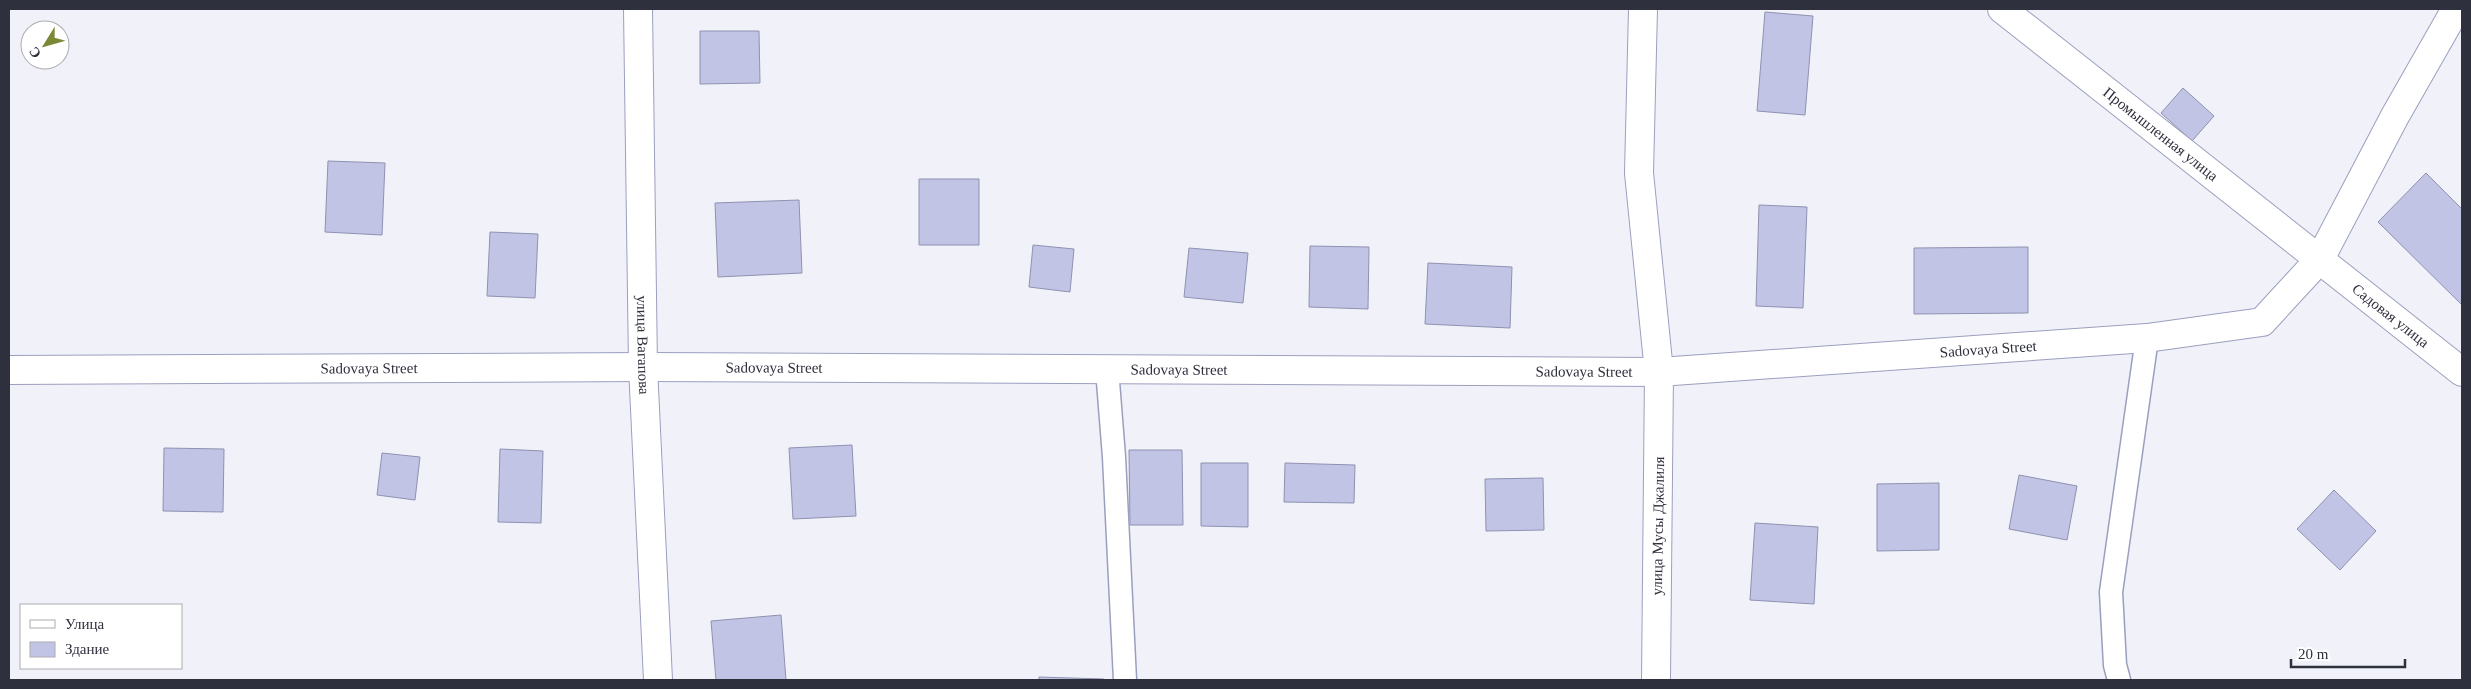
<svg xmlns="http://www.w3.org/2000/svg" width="2471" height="689" font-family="'Times New Roman',serif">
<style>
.building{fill:#c1c4e5;stroke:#8e91b0}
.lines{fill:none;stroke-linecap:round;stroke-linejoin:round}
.service-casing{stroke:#9b9fbe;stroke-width:25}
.minor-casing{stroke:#9b9fbe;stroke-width:30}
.tertiary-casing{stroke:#9b9fbe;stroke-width:30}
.trunk-casing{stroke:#9b9fbe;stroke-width:30}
.service{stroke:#fff;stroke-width:22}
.minor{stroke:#fff;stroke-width:28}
.tertiary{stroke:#fff;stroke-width:28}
.trunk{stroke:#fff;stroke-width:28}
.labels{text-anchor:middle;stroke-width:4.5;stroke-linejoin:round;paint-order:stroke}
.street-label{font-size:15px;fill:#2f303d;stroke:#fff}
</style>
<rect width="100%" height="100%" fill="#f1f2f9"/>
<path class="building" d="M1765,12L1813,16L1805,115L1757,111Z
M700,31H759L760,83L700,84Z
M2183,88L2214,116L2192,141L2161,113Z
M328,161L385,163L382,235L325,232Z
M2426,173L2462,209V305L2378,222Z
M919,179H979V245H919Z
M799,200L802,273L718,277L715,203Z
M1759,205L1807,207L1803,308L1756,306Z
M490,232L538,234L535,298L487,296Z
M1033,245L1074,249L1070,292L1029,287Z
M1310,246L1369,247L1368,309L1309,307Z
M2028,247V313L1914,314V248Z
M1189,248L1248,253L1243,303L1184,297Z
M1428,263L1512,267L1510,328L1425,324Z
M852,445L856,516L793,519L789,448Z
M164,448L224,449L223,512L163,511Z
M500,449L543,451L541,523L498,522Z
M1129,450H1182L1183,525H1130Z
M382,453L420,457L415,500L377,495Z
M1201,463H1248V527L1201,526Z
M1285,463L1355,465L1354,503L1284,502Z
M2019,475L2077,486L2067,540L2009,529Z
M1543,478L1544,530L1486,531L1485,479Z
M1939,483V550L1877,551V484Z
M2334,490L2376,531L2340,570L2297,529Z
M1755,523L1818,527L1814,604L1750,600Z
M781,615L786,680H716L711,621Z
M1039,677L1104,679V680H1039Z"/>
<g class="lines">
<defs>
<path id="service" d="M1107,369L1114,457L1125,680
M2119,680L2115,665L2111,592L2147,338"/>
<g id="minor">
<path d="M1643,9L1639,173L1659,372L1656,680"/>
<path id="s1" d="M9,370L643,367L1659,372L2147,338L2262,322L2320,259L2395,116L2456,9"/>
</g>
<g id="tertiary">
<path id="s2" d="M638,9L643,367L658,680"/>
</g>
<g id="trunk">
<path id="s3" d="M2002,9L2462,372"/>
</g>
</defs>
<use href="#service" class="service-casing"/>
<use href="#minor" class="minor-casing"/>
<use href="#tertiary" class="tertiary-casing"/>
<use href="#trunk" class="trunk-casing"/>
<use href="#service" class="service"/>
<use href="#minor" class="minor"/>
<use href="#tertiary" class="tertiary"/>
<use href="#trunk" class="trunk"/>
</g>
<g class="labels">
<g class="street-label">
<text dy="5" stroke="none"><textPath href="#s3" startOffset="202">Промышленная улица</textPath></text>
<text dy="5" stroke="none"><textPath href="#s3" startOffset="495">Садовая улица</textPath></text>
<text dy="5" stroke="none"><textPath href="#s2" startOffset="336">улица Вагапова</textPath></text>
<text dy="5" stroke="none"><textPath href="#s1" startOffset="1980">Sadovaya Street</textPath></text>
<text dy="5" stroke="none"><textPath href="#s1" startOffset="765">Sadovaya Street</textPath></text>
<text dy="5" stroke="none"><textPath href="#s1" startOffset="360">Sadovaya Street</textPath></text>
<text dy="5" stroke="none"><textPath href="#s1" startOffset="1170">Sadovaya Street</textPath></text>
<text dy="5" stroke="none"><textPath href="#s1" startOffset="1575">Sadovaya Street</textPath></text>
<text transform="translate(1658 526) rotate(-89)" y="5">улица Мусы Джалиля</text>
</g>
</g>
<rect width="2471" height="689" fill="none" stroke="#2f303d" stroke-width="20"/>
<rect x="20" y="604" width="162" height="65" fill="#ffffff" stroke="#acacb1"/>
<rect x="30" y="620" width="25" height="8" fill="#ffffff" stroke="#acacb1"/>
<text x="65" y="629" font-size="15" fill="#2f303d">Улица</text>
<rect x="30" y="642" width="25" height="15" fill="#c1c4e5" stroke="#acacb1"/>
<text x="65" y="654" font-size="15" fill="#2f303d">Здание</text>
<g transform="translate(45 45) rotate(233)"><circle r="24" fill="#ffffff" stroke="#acacb1"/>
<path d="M0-4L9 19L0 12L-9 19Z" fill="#7b8836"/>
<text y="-8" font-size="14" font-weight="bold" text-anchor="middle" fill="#2f303d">С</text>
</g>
<path d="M2291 659v8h114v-8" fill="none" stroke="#2f303d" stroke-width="2.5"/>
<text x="2298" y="659" font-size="15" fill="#2f303d" stroke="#ffffff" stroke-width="4" paint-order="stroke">20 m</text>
</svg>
